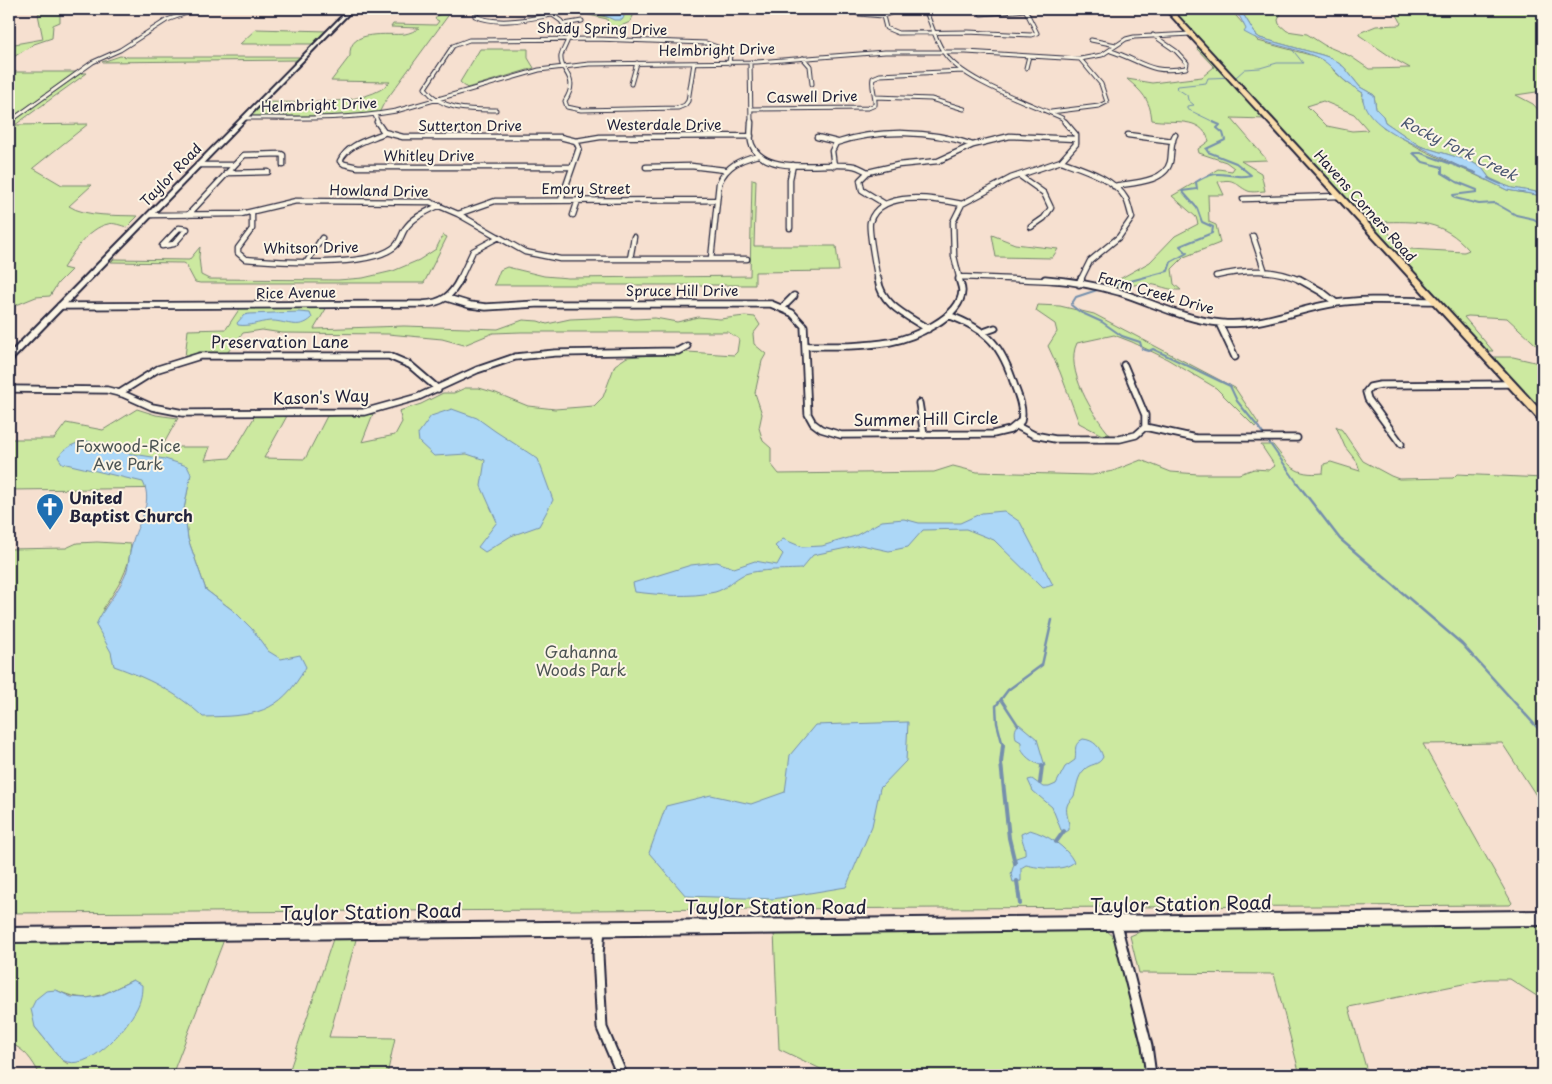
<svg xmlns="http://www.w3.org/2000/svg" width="1552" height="1084" font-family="'Playpen Sans',sans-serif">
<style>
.green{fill:#cce9a0;stroke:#77866e;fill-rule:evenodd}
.water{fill:#acd7f7;stroke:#758fac}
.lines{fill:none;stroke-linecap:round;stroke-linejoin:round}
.stream-far3{stroke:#758fac;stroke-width:1}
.stream-far2{stroke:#758fac;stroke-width:2}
.stream-far1{stroke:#758fac;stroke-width:2.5}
.stream{stroke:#758fac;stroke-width:4}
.street-far3-casing{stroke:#22223b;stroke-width:5}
.street-far2-casing{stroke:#22223b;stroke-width:7}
.street-far1-casing{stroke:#22223b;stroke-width:9}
.street-casing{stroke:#22223b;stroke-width:13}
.secondary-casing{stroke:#22223b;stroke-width:4}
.primary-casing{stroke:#22223b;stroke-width:4}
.street-far3{stroke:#fcf5e5;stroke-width:3}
.street-far2{stroke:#fcf5e5;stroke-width:4.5}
.street-far1{stroke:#fcf5e5;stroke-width:5.5}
.street{stroke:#fcf5e5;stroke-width:9}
.secondary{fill:#fcf5e5;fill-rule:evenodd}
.primary{fill:#faddab;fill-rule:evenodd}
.labels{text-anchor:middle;stroke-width:4;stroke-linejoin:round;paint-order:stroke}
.far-street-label{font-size:14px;fill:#22223b;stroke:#fcf5e5}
.far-water-label{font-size:15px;font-style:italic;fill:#4b5873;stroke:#fcf5e5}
.street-label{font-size:16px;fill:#22223b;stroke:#fcf5e5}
.park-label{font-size:16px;fill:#4c5454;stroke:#fcf5e5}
.poi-label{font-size:16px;font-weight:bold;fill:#22223b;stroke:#fcf5e5;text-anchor:start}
.near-street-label{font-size:19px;fill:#22223b;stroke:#fcf5e5}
</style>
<rect width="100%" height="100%" fill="#f6e0d0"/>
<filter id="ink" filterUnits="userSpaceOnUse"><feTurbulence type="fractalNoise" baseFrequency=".02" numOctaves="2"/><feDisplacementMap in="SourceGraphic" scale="10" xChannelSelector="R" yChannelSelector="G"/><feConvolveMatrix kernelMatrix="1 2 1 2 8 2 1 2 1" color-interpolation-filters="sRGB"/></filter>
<g filter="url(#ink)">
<path class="green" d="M47,9H60V22L53,25L52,38L34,44L9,60V45L43,39L38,14Z
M443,9H453L384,103L379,113L340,116H251L264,102C296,102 369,107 390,82L331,81L350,56C348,28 388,36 405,34C410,33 415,31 419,28L391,27L393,24L436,25L439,21L435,19Z
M566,9L622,20L624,12L622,9H645L635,12L630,22L605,33L608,25L607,19L566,10Z
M1170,9H1230L1258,41L1314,56L1330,64L1334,71L1346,82L1363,93L1362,98L1368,111L1383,127L1421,149L1507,190L1543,196V351L1507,318L1468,316L1464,317L1493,351H1486ZM1323,101L1354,114L1368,130L1352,131L1327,126L1307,106ZM1380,222C1417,221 1443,220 1469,250L1464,252L1410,249L1403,246L1380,225Z
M1240,9H1283L1278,20L1279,24L1287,31L1307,34L1324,45L1350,56L1369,69L1410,68L1394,59L1359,35V33L1376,26L1400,25L1401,22L1394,9H1543V36H1541L1543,39V91L1516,95L1533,104L1543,115V193L1512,188L1491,180L1482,168L1470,161L1420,146L1385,122L1383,116L1376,109L1374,95L1360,87L1344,67L1331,58L1322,55L1260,38L1256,35Z
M256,29L328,31L314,44H240Z
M1198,46L1266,119L1231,118L1267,160L1241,161L1261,173L1265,191C1260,191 1253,193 1248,191C1235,185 1235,177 1218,182L1224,195H1208L1209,222L1216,225L1220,243L1184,257L1172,269L1174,284L1181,290C1169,291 1158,284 1146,284C1132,283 1123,291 1107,286L1150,262L1175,236L1198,224L1196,217L1172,196L1218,169L1232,171L1234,168L1226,162L1199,153L1198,149L1209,141C1201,115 1173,124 1152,120C1150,99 1142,92 1127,79L1152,83L1202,77L1214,67L1197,49Z
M480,49H528V58L534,68L467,88L460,82Z
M120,56L128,57H302L299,60L102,62Z
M9,72H76L9,120Z
M81,73H87L15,125L88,124L33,168L62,185H92L69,206C85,217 118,215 138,216L127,227C122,226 113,222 108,224C88,228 73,253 63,268L71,270L58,283L50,296L36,297L9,308V124Z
M752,179L756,180L754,246H836L839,271L755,272V285H494L500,270L507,267L544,276L568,278L750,276Z
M443,235L447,237L424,283H200L195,282L186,265L183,263L111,262L114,259L189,260L200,247L199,257L201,275L209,279L338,280L363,278L393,271L419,260L436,249Z
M992,235L1015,244L1058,249L1052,258L996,257Z
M1038,305L1060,306L1094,314L1235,388L1259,424L1255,427L1216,388L1167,359L1132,342L1114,335L1077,343C1064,369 1093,415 1110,435H1102L1079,423L1060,372L1048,346L1057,332L1055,324L1036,311Z
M327,307L314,329L404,326L498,329L523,320L538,321L547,324L570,319L617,317L635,319L655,318L677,322L698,317L720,319L745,316L755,317L760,325L753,334L754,344L766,354L762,361L755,393L762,414L759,428L763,441L771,448V464L779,474L934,472L953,466L977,472L1092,475L1113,471L1141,460L1171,472L1198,474H1239L1254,469L1269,470L1275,466L1261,445H1273C1290,466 1294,476 1323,473L1324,464L1331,462L1360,471L1357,462L1345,447L1336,426L1342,430L1363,461L1391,476L1399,479L1453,478L1457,474L1543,478V806L1502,743L1423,744L1512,903L1510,905L9,913V549L66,548L77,543L97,542L131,544C129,573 118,586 103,609L235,612L206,590L188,539L184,509L188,488L9,490V439H54L66,423L103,430L137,409L156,415L178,418L162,447H210L205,460L230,458L255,416H287L264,458L305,459L327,416L373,414L362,442L395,435L402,422L399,411L421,404L443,393H454L465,388H479L496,393L528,406L555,409L594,406L603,397L615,365L627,357L688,352L734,355L737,352L739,339L728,332H521L493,333L464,345L442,339L388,334L282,333L262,330L243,333L227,353L185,357L188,330L226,329L240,308Z
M1492,357H1513L1543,364V414Z
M1543,922V1000L1510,979H1488L1349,1007L1368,1075H1300L1274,974L1139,973L1130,936L1144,930Z
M1106,930L1115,938L1145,1050L1146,1075H827L825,1071L779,1049L774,932Z
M334,936H357L329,1037L395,1038L387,1075H288Z
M225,937L172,1075H40C32,1060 25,1049 9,1043V941ZM133,980L68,1064L62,1060L35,1027L56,990C91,1006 102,994 133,980Z"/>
<path class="water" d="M566,9H622L624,17L622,20H614L603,15Z
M1230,9H1240L1256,35L1260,38L1322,55L1331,58L1344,67L1360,87L1374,95L1376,109L1383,116L1385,122L1420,146L1470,161L1482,168L1491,180L1512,188L1543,193V196L1507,190L1398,136C1383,128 1360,112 1363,93C1357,89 1350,85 1344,80C1333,70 1328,61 1314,56C1291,46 1267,46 1244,32L1246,29L1240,17L1231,11Z
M299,312L310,313L312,318C299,331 284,320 270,321C258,322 249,327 238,325L237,323L244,315L249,314Z
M452,409L477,418L495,431L538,459L553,500L539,526L511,536L485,552L478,547L497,522L481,486L485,460L467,454L434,456L419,442L418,434L431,416Z
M87,441L127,453L165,459L187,466L191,474L184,509L188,539L206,590L235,612L252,629L268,651L281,659L300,655L306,667C279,715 254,716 203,717C177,692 147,678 114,666L111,652L96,625C103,608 116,595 124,578C130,566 128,556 132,544C137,523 154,504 143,482L62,463L58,457C66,447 74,443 87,441Z
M1004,511L1020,522L1053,585L1043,588L994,540L966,529L923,530L908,547L889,551L861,545L813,555L801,569C788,570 751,569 741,576C732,581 726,589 715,592C689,598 662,595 635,592L633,583L691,565L717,562L734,568L755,561L777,565L783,554L775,546L783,539L802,547L822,546L855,536L882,521L904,519L919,523H960L982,513Z
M908,722L906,761L880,788L872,826L846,887L773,899L686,896L649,853L666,806L711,795L751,804L785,792L790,755L815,725Z
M1019,724L1037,739L1045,766C1038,766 1024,757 1022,750C1021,747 1021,744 1021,742L1016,739C1015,733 1014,729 1019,724Z
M1083,739C1094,740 1100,747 1103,757C1099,766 1090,763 1084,770C1077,777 1077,787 1074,796C1072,800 1068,801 1067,806C1065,813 1070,822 1069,830L1066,832L1061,830L1052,807L1033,791L1028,780L1032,779L1043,787H1049L1056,784L1065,767L1075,760C1077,750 1072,745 1083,739Z
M1030,830C1047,835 1066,846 1074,862C1064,872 1039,868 1026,865L1021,868V881L1013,882L1011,874L1016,858L1025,855C1026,847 1022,842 1021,834Z
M133,980L142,985C142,993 141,1000 137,1008C126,1029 89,1074 62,1060L35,1027L31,1009L36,999L46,991L56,990L71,997L86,998L100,996Z"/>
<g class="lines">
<path class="stream-far3" d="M1216,123L1187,109V106L1194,105L1188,100L1187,95L1176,88L1178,86L1206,83L1208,78L1236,77L1245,69L1260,68L1277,63H1303L1291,48"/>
<path class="stream-far2" d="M1476,173L1421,153H1413L1423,162L1442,167V173L1457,182L1477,190V192L1453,195L1455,198L1479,204L1495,203L1516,215L1534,219L1543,226
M1488,178L1501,184
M1108,287L1168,271L1171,262L1187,253L1180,246L1212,233L1213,227L1202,222L1197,208L1182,191L1197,189L1196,182C1221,165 1228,181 1251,175L1236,163L1208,152L1206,149L1225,140L1223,133L1217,128L1220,125L1213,122
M1100,289L1076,297L1071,305L1080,312L1102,322L1122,336L1140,342L1142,349L1149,351L1153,349L1230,386L1237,401L1259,428L1298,484"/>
<path class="stream-far1" d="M1297,483L1340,539L1462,644L1543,734
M1001,699L1018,725
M1003,746L997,723L996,706L1008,690L1042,665L1052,620"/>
<path class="stream" d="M1003,745L1001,763L1009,838L1015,863
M1040,783L1042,766
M1056,842L1064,831
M1017,881L1020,904"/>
<defs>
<path id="street-far3" d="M479,9L475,16C498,26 528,19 552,15
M544,9L561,21L569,33C569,42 563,48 561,56C559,73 581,76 565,101L567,107L581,110L678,108L685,105L688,101L694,63
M850,9L859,14L883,16
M900,9L883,16L886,28L898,33L968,32L1031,35L1037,33L1025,9
M925,9C931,23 935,39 943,51C959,80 1032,104 1062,118L1066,123
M981,14L1026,10
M564,24L582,21
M1091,40L1116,45
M1111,51C1142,61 1150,75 1186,68L1187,63L1176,51L1153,35
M803,58L810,66L812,84
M750,62L751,123
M1026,68L1029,56
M631,84L637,63
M876,97L931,99L964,109
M752,109L868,108L875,105C876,96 871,87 873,78L880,75L963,71
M496,110C470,110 442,111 425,88L453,46L469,40L596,39L706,43L726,50L730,55L729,63
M1051,112L1099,106L1107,102L1101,84L1080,59
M375,115L378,123
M244,118C295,118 346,120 396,111L539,70L589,64L757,62L885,52H966L1080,59L1102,55L1126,39L1134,37L1191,34
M9,122L93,62L120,50L167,20L198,9"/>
<path id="street-far2" d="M377,122L384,132L403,137H560L576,141
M751,122C751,129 749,138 752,145C765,177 827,161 854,166C859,167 863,170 868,172
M384,133C368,140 348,144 340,161L344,164L358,167H572
M1128,135L1173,141
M817,137L837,142
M576,141L600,137L751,136
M1061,161C1083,169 1114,178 1126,199C1129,205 1130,212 1132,218L1119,237L1090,261L1080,281
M198,165H234
M834,166L832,151L836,143C878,129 931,130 973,145
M646,167L691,166L725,170
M226,173L268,172
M1020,176L1044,193L1051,208L1044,218L1031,227
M1114,186C1130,183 1165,183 1170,162C1172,154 1170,143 1175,135
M1243,199L1339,196
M561,200L579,148L576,141
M885,204L862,190L860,180L868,172L898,165L938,161L973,145L1010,136L1076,139
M252,212V229L238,248V253L245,259C279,262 366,268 393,248C400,244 401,235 405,229C413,217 428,211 440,205
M458,214L495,201L717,200
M150,215L241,214L296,201L430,202L458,214L525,252L560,259H747
M188,215L244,155L281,154L283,155V165
M573,215L578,200
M179,228L187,229L174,244L162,246Z
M790,228V179L793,165
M1253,236L1264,269
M630,259L634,237
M711,259L719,183C727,165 740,160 758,155
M308,260L322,238
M1216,276C1246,269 1274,268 1302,281
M960,277L1058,281
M459,281L473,251L499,237
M878,281C876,269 868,231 870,222C880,188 938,199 962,204
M960,281L954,256L953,222L962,204L1011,178L1061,161L1076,144V135L1065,122"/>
<path id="street-far1" d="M878,279C881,305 908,316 928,329
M1045,279C1070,281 1095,285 1119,292C1153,303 1185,320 1221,323C1262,327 1296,309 1336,303C1368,298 1401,301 1434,301
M1299,279L1322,292L1336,303
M1079,284L1081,279
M447,298L470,305L486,307L536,304H771L792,313L804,326L808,414L813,423L821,429L841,435L993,434L1010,430L1021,421C1024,410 1019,397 1015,387C1002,346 989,330 948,315
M60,306L423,304C442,303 451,297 460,279
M782,308L794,296
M1219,323L1235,357
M984,332L995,328
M805,346C833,346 862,347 890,342C912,338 961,318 962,291C962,287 960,283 959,279
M9,389L107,390L123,394L152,407L183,413L364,412L418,397L477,370L515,357L555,353L678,351L687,346
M121,392L158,369L200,356H389L410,365L438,389
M919,403L924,435
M1017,426L1034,435L1055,439H1120L1136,435L1145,427V415L1124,365
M1145,427L1196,438H1297
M1401,444L1368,399L1366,392L1370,387L1380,385L1511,384"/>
<path id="street" d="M1116,924L1147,1046L1151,1075
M600,928L598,955L602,1028L622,1075
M9,1071L11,1075"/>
<path id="secondary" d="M349,9H353L12,360H9V354Z
M1543,911V925L9,942V928Z"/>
<path id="primary" d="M1165,9H1171L1543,413V422L1540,421Z"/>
</defs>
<use href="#street-far3" class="street-far3-casing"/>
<use href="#street-far2" class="street-far2-casing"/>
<use href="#street-far1" class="street-far1-casing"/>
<use href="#street" class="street-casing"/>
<use href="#secondary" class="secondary-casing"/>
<use href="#primary" class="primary-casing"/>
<use href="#street-far3" class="street-far3"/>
<use href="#street-far2" class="street-far2"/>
<use href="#street-far1" class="street-far1"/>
<use href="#street" class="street"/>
<use href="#secondary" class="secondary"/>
<use href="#primary" class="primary"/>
</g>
</g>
<defs>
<symbol id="church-pin" viewBox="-11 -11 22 30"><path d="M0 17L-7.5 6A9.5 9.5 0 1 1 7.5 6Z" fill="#1f6fb2" stroke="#fcf5e5"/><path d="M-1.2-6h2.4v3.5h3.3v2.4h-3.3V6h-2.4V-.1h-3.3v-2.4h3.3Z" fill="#fff"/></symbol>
</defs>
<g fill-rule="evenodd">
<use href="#church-pin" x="34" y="491" width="32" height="43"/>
</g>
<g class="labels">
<g class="far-street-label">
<text transform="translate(602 29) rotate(1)" y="5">Shady Spring Drive</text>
<text transform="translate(717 50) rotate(-1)" y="5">Helmbright Drive</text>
<text transform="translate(812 97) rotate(-1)" y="5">Caswell Drive</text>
<text transform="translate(319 105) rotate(-2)" y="5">Helmbright Drive</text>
<text x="664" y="130">Westerdale Drive</text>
<text x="470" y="131">Sutterton Drive</text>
<text x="429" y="161">Whitley Drive</text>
<text transform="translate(171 175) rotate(-46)" y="5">Taylor Road</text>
<text x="586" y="194">Emory Street</text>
<text transform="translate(379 191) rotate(1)" y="5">Howland Drive</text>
<text transform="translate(1365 206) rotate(48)" y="5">Havens Corners Road</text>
<text transform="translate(311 248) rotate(-1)" y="5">Whitson Drive</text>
<text x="682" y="296">Spruce Hill Drive</text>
<text transform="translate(296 293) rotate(-1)" y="5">Rice Avenue</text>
<text transform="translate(1156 293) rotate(16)" y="5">Farm Creek Drive</text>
</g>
<g class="far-water-label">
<text transform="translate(1459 149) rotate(26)" y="5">Rocky Fork Creek</text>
</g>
<g class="street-label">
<text x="280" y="348">Preservation Lane</text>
<text transform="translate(321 397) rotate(-2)" y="6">Kason's Way</text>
<text transform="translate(926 419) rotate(-1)" y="6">Summer Hill Circle</text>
</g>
<g class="park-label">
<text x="128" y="452">Foxwood-Rice<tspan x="128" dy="18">Ave Park</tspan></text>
<text x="581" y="658">Gahanna<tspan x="581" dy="18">Woods Park</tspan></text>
</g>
<g class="poi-label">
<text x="69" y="504">United<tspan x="69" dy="18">Baptist Church</tspan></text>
</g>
<g class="near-street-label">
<text transform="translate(1181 904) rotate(-1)" y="7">Taylor Station Road</text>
<text x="776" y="914">Taylor Station Road</text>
<text transform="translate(371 912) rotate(-1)" y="7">Taylor Station Road</text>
</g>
</g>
<rect width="1552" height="1084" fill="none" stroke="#fcf5e5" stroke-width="30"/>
<rect x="15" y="15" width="1522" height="1054" fill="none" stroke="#22223b" stroke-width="2" filter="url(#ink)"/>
</svg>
